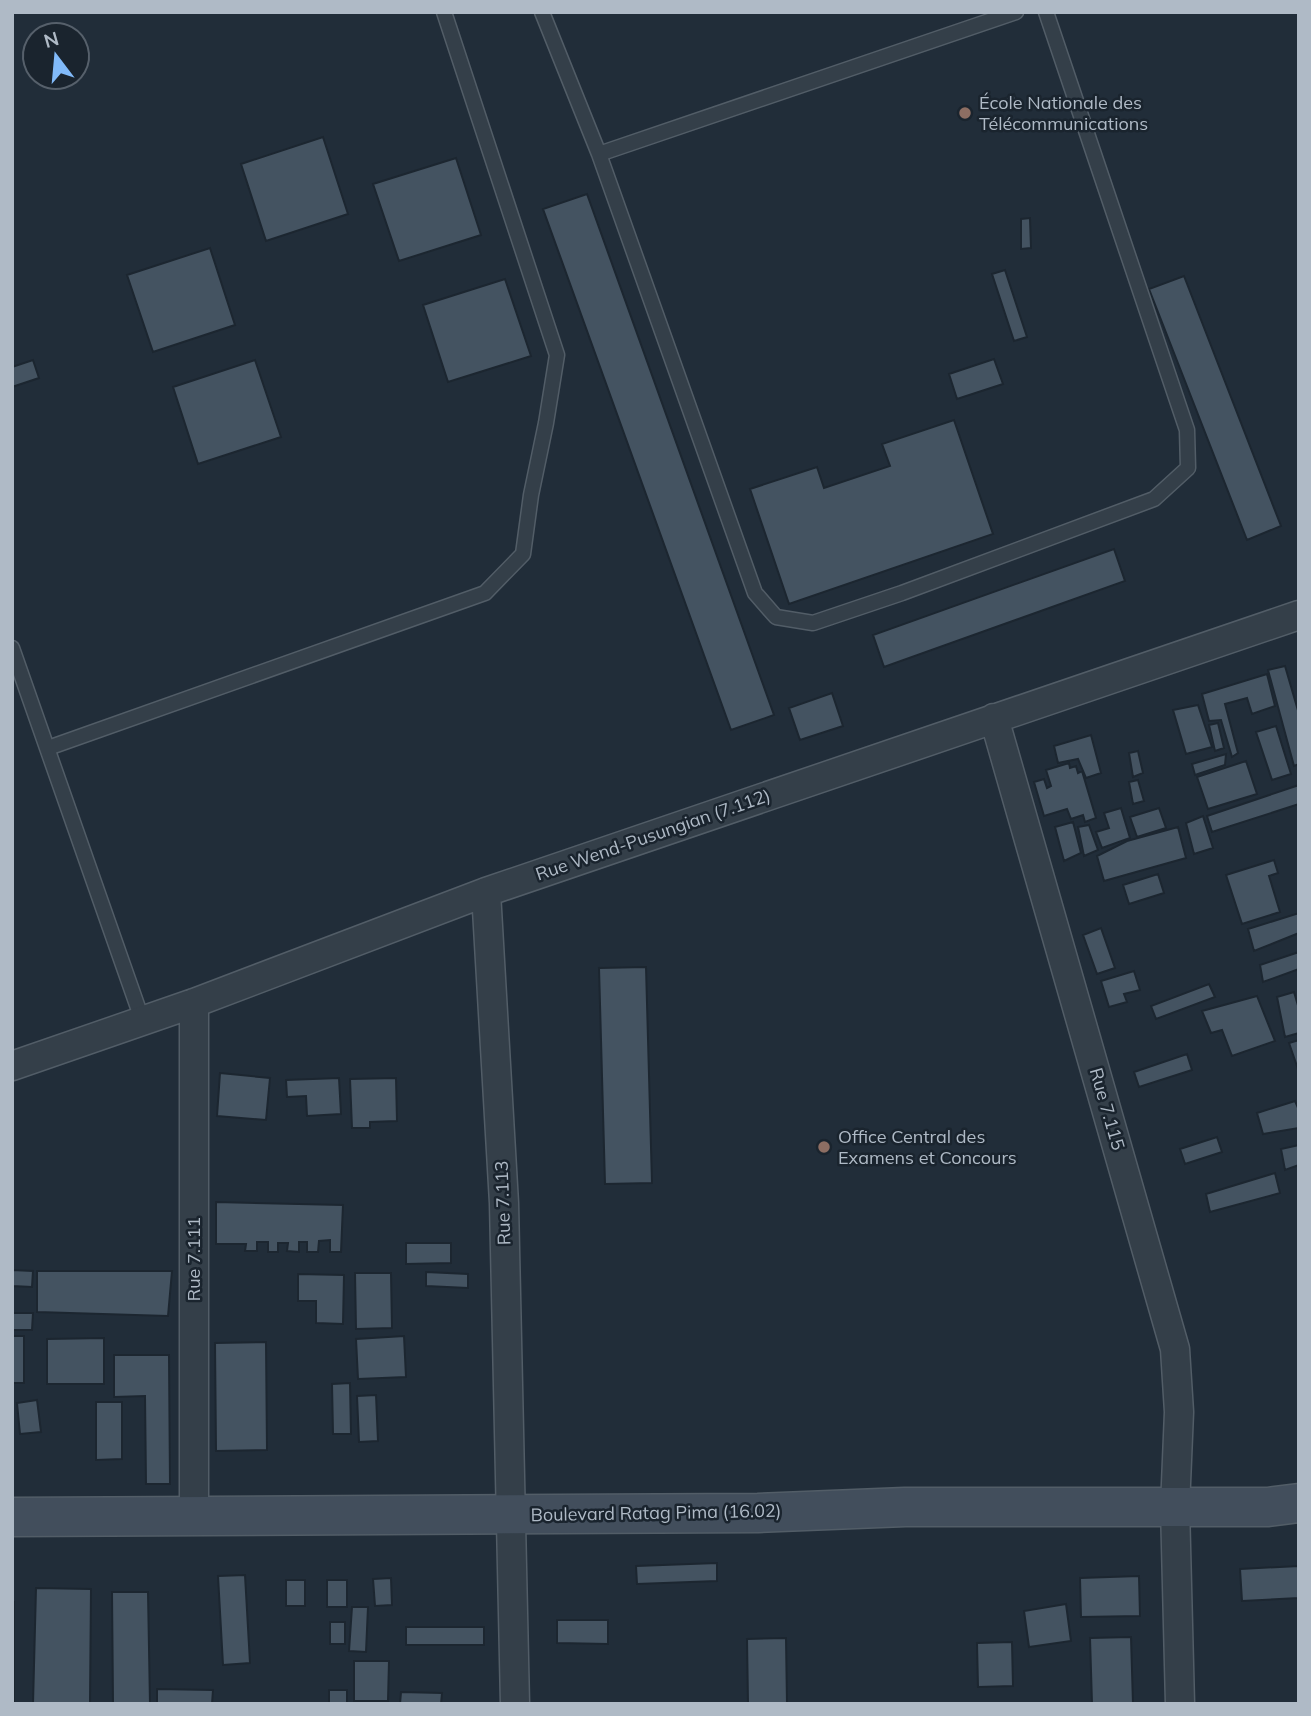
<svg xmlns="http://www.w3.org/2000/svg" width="1311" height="1716" font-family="Mulish,sans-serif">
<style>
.building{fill:#445361;stroke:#1c2630;stroke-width:2}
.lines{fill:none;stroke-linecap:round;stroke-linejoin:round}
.lane-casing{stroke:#525d67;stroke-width:17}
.street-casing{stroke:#525d67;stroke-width:31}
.secondary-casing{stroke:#525d67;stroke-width:41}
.lane{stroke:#343f49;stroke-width:14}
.street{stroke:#343f49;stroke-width:28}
.secondary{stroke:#424e5c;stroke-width:38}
.education-dot{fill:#8d6e63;stroke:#1a242e;stroke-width:2.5}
.labels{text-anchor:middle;stroke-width:5;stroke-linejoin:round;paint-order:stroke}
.poi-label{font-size:18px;fill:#afbac6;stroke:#1a242e;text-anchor:start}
.street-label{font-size:18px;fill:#afbac6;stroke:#1a242e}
</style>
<rect width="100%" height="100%" fill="#212d39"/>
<path class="building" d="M1014,94L1019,105L1004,111L1001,100Z
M323,137L348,214L266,241L241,164Z
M456,158L481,235L399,261L373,184Z
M587,194L774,715L731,730L543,209Z
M1030,218L1031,248L1021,249V219Z
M210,248L235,325L153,352L127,275Z
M1005,270L1027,337L1014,341L992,274Z
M1184,276L1281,526L1247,540L1149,289Z
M505,279L531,356L448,382L423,305Z
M994,359L1003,384L957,399L949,374Z
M33,360L39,378L12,387V367Z
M255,360L281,437L198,464L173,387Z
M954,420L993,534L789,604L750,489L817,467L824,488L890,466L882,444Z
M1114,549L1125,581L884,667L873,635Z
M1285,666L1299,714V764L1294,766L1268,670Z
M1267,674L1275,706L1252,714L1247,698L1225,704L1238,753L1232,757L1221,720L1209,721L1202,694Z
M832,693L843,726L800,740L789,708Z
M1198,705L1212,747L1186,754L1173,710Z
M1218,723L1224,748L1215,751L1209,725Z
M1276,726L1291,774L1272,780L1256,732Z
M1091,735L1101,773L1086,778L1078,759L1058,763L1054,746Z
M1138,751L1143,773L1133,777L1129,753Z
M1226,754L1225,765L1195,775L1192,764Z
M1246,761L1257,794L1208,809L1197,777Z
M1069,763L1070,768L1076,766L1078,773L1082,771L1096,818L1085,822L1083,815L1071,819L1067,809L1044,816L1034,782L1044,779L1047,788L1051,786L1046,770Z
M1138,780L1144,801L1133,804L1129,782Z
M1299,785V804L1212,832L1207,816Z
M1121,808L1130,838L1102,848L1096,832L1109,828L1104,813Z
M1159,808L1166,828L1137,837L1130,817Z
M1203,816L1213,848L1194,854L1186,823Z
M1073,822L1081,853L1064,861L1055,827Z
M1089,825L1098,850L1084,856L1078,827Z
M1178,827L1186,858L1104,881L1097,856L1127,841Z
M1274,860L1278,873L1269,876L1280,912L1242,924L1226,875Z
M1158,874L1164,893L1129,904L1123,885Z
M1299,913V933L1254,951L1248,929Z
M1101,928L1115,968L1097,974L1083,935Z
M1299,952V969L1263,982L1260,965Z
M646,967L652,1183L605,1184L599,968Z
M1134,971L1140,990L1124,994L1127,1002L1109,1007L1101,981Z
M1209,984L1215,997L1156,1019L1151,1006Z
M1294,992L1299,1009V1033L1285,1037L1277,997Z
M1257,996L1275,1041L1232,1056L1222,1030L1211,1033L1202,1011Z
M1299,1040V1072L1289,1043Z
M1187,1054L1192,1070L1139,1087L1134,1072Z
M220,1073L270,1078L266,1120L217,1116Z
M339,1078L341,1114L307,1116L306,1096L287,1097L286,1080Z
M396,1078L397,1121L370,1122V1128H352L350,1079Z
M1295,1101L1299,1110V1128L1263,1134L1257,1113Z
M1217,1137L1222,1152L1185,1164L1180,1149Z
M1299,1145V1165L1285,1170L1281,1149Z
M1275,1173L1280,1193L1210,1212L1206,1194Z
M216,1202L343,1205L341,1252H330V1240L319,1241L318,1252H307V1242H299V1252L287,1251L288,1243H278V1252H268V1242H257V1251H245L246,1244H216Z
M406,1243H451V1263L406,1264Z
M12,1270L33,1271L32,1287L12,1286Z
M37,1271H172L168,1316L37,1312Z
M426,1272L468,1274V1288L426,1286Z
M355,1273H391L392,1328L356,1329Z
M298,1274L344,1275L343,1324L316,1323V1301H298Z
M12,1313H33L32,1330H12Z
M12,1336H24V1383H12Z
M404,1336L406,1377L358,1379L356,1339Z
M104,1338V1384H47V1339Z
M266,1342L267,1450L216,1451L215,1343Z
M114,1355H169L170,1484H146L145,1396L114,1397Z
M350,1383L351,1434H333L332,1384Z
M376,1395L378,1441L359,1442L357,1396Z
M37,1400L41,1432L20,1434L17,1403Z
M96,1402H122V1459L96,1460Z
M717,1563V1581L637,1584L636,1566Z
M1299,1566V1598L1242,1601L1240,1569Z
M245,1575L250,1663L223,1665L218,1576Z
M1139,1576L1140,1616L1081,1617L1080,1578Z
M391,1578L392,1605L375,1606L373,1579Z
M286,1580H305V1606H286Z
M327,1580H347V1607H327Z
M36,1588L91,1589L90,1704H33Z
M112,1592H148L150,1704H113Z
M12,1602H14V1704H12Z
M1066,1604L1071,1641L1029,1647L1024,1611Z
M352,1607H368L366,1652L349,1651Z
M557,1620H608V1644L557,1643Z
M330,1622H345V1644H330Z
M406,1627H484V1645H406Z
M1131,1637L1133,1704H1092L1090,1638Z
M786,1638L787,1704H748L747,1639Z
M1012,1642L1013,1686L978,1687L977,1643Z
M354,1661H389L388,1701H354Z
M157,1689L213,1690L212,1704H157Z
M329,1690H347V1704H329Z
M401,1692L442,1693L441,1704H400Z"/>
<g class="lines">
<defs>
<path id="lane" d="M542,12L599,154L755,593L776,617L813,623L902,593L1154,499L1188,468L1187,430L1046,12
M599,154L1016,12
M12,648L143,1022
M48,748L485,593L523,554L531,495L546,423L557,355L444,12"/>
<path id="street" d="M994,718L1175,1349L1179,1412L1175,1507L1180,1704
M486,892L504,1203L515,1704
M194,1003V1515
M12,1066L194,1003L486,892L1299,615"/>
<path id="secondary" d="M12,1517L758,1513L905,1507H1268L1299,1503"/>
</defs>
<use href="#lane" class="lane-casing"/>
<use href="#street" class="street-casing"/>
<use href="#secondary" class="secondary-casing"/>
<use href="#lane" class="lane"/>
<use href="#street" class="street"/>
<use href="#secondary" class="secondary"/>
</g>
<g class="education-dot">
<circle cx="965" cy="113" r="7"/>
<circle cx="824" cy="1147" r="7"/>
</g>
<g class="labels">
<g class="poi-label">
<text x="979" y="109">École Nationale des<tspan x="979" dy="21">Télécommunications</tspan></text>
<text x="838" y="1143">Office Central des<tspan x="838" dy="21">Examens et Concours</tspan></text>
</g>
<g class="street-label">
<text transform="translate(653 835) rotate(-19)" y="6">Rue Wend-Pusungian (7.112)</text>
<text transform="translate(1107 1109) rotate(74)" y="6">Rue 7.115</text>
<text transform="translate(503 1203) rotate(-92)" y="6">Rue 7.113</text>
<text transform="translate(194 1259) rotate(-90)" y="6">Rue 7.111</text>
<text transform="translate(656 1513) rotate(-1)" y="6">Boulevard Ratag Pima (16.02)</text>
</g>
</g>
<rect width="1311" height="1716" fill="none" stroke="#afbac6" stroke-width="28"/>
<g transform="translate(56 56) rotate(344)"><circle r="33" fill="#1a242e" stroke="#56606b" stroke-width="2"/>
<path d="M0-5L12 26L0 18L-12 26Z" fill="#81baf9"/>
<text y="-10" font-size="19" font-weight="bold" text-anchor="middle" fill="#afbac6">N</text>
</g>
</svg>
